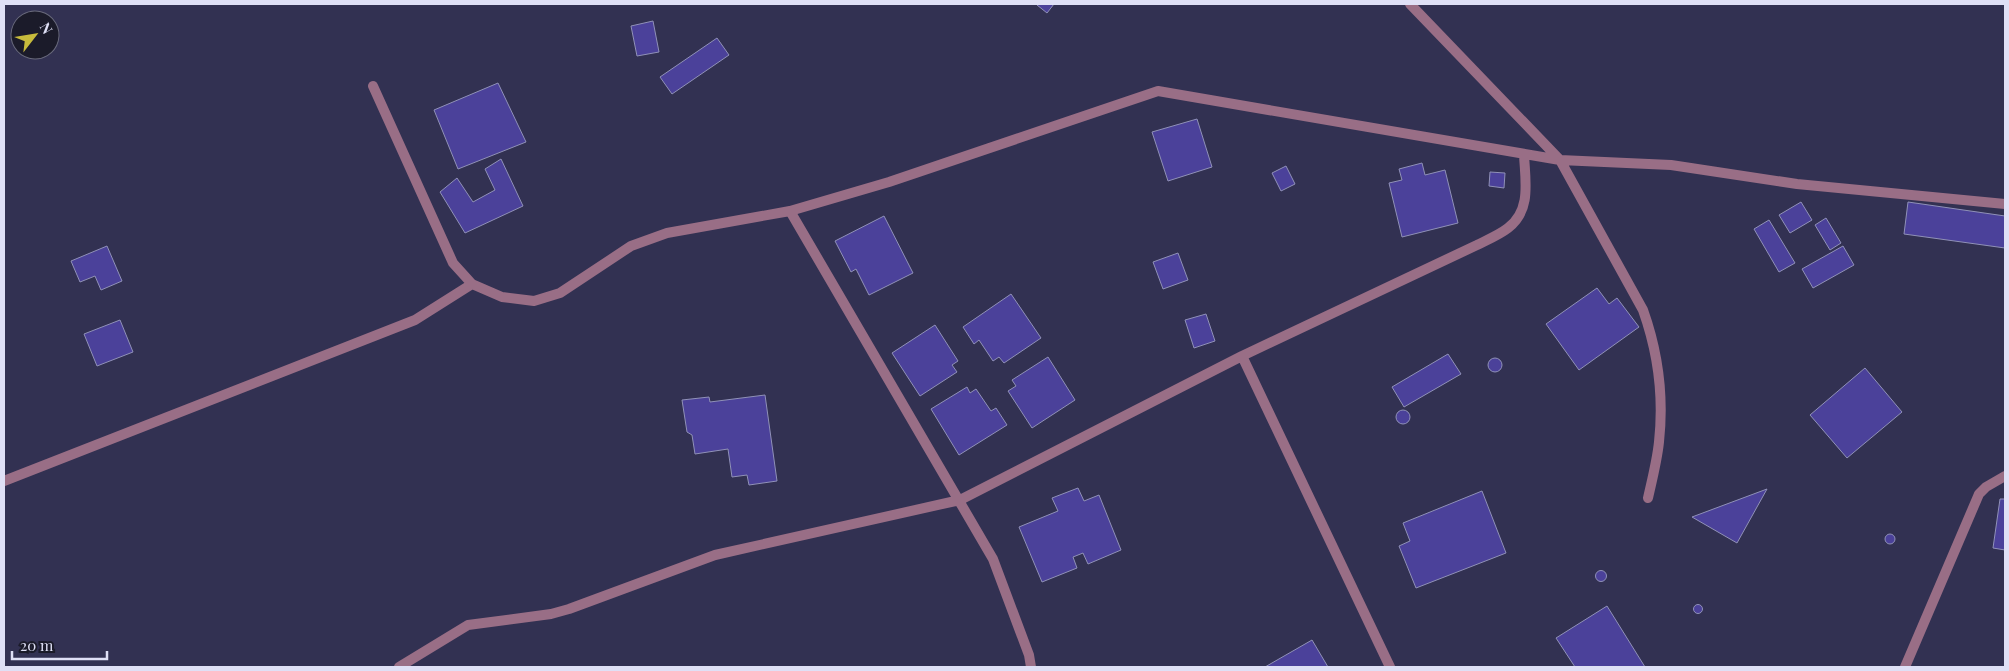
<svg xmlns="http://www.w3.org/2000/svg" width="2009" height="671" font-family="'Playfair Display',serif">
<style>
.building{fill:#4b419a;stroke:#9091b8}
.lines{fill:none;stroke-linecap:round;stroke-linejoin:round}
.street{stroke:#996e86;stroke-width:10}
</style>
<rect width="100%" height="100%" fill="#323152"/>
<path class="building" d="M1038,4H1054L1047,13L1037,5Z
M653,21L659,52L637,56L631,26Z
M717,38L729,55L672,94L660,77Z
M498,83L526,142L458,169L434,110Z
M1197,119L1212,167L1168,181L1152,132Z
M501,159L523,206L465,233L440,192L457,178L473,202L495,190L485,169Z
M1422,163L1425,175L1445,170L1458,223L1402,237L1389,183L1402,180L1399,169Z
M1286,166L1295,184L1281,191L1272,173Z
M1490,172L1505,173L1504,188L1489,186Z
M1801,202L1812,220L1790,233L1779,215Z
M1908,202L2005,216V248L1904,234Z
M884,216L913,273L869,295L856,269L851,272L835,241Z
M1826,218L1841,243L1830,250L1815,225Z
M1769,220L1795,263L1779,272L1754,229Z
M107,246L122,281L101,290L95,276L80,282L71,261Z
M1843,246L1854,265L1813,288L1802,269Z
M1178,253L1188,280L1163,289L1153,262Z
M1597,288L1609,304L1617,298L1639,327L1579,370L1546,324Z
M1011,294L1041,338L1004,363L999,357L993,361L979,340L974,344L963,327Z
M1206,314L1215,341L1194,348L1185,320Z
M120,320L133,352L97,366L84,334Z
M935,325L958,361L952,365L957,372L920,396L892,353Z
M1448,354L1461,374L1404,407L1392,387Z
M1048,357L1075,400L1032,428L1008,391L1016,386L1012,380Z
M1488 365a7 7 0 1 1 14 0a7 7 0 1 1-14 0Z
M1865,368L1902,412L1847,458L1810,415Z
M967,387L970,393L976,389L991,411L996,408L1007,425L959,455L931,409Z
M765,395L777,481L749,485L747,475L732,477L728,449L695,454L692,435L687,432L682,400L709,397L710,402Z
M1396 417a7 7 0 1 1 14 0a7 7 0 1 1-14 0Z
M1078,488L1084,501L1099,495L1121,550L1088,564L1083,553L1073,557L1077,568L1042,582L1019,527L1058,511L1052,498Z
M1767,489L1737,543L1692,517Z
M1482,491L1506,553L1416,588L1399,546L1410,541L1403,523Z
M2000,499H2005V550L1993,548Z
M1885 539a5 5 0 1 1 10 0a5 5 0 1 1-10 0Z
M1595.5 576a5.5 5.5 0 1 1 11 0a5.5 5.5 0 1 1-11 0Z
M1693.5 609a4.5 4.5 0 1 1 9 0a4.5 4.5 0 1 1-9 0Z
M1607,606L1645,667H1575L1556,638Z
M1312,640L1328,667H1265Z"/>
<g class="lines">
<path class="street" d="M1410,4L1560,160L1643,310C1658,352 1664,396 1659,442C1657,461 1652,480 1648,498
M373,86L453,263L472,284L502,297L534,301L560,293L631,246L667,233L790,211L889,182L1158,91L1560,160L1671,165L1797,184L2005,204
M790,211L993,559L1029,655L1031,667
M1242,356L1390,667
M4,481L415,320L472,284
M399,667L468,625L551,614L569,609L715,555L960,500L1242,356L1477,245C1487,240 1499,235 1508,228C1532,210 1525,180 1524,154
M1905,667L1979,494L1986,487L2005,476"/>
</g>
<rect width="2009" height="671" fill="none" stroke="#dfe0f6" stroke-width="10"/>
<g transform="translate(35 35) rotate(59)"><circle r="24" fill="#1b1b2a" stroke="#696a7c"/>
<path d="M0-4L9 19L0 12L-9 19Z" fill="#c7bb3c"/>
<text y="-8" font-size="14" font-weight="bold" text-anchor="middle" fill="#dfe0f6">N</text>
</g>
<path d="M12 651v8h95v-8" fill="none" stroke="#dfe0f6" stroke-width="2.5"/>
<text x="20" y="651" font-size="15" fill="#dfe0f6" stroke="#1b1b2a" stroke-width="4" paint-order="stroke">20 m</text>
</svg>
